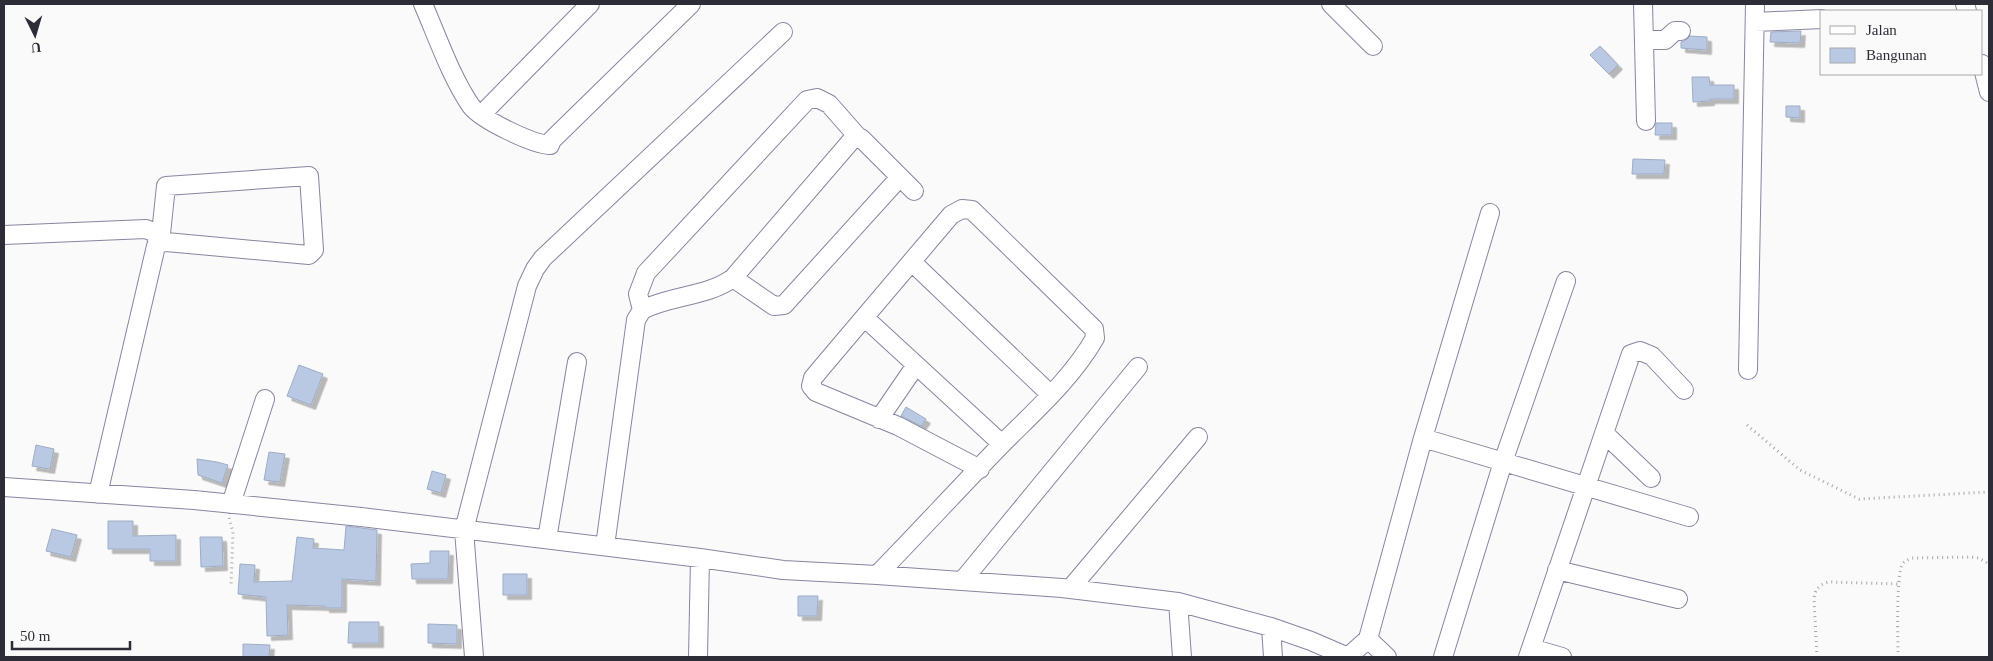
<svg xmlns="http://www.w3.org/2000/svg" width="1993" height="661" font-family="Georgia,serif">
<style>
.building{fill:#bac9e3;stroke:#9dacc5;filter:url(#shadow)}
.lines{fill:none;stroke-linecap:round;stroke-linejoin:round}
.minor-casing{stroke:#8785a0;stroke-width:20}
.path{stroke:#a7a7ab;stroke-width:3;stroke-dasharray:1 4;stroke-linecap:butt}
.minor{stroke:#fff;stroke-width:18}
</style>
<defs>
<filter id="shadow"><feDropShadow dx="4.5" dy="4.5" stdDeviation="0" flood-color="#0004"/></filter>
</defs>
<rect width="100%" height="100%" fill="#fafafa"/>
<path class="building" d="M1801,31L1800,43L1770,42L1771,32Z
M1690,36L1707,37V50L1681,48V42L1686,40Z
M1600,46L1618,65L1609,74L1590,55Z
M1692,77H1709L1710,85H1734V99H1710V101L1693,102Z
M1786,106H1800V118L1786,117Z
M1656,123H1672V135H1655Z
M1633,159L1665,160L1664,174H1632Z
M299,365L323,374L311,405L287,396Z
M906,407L926,419L921,426L901,416Z
M36,445L54,449L50,469L32,466Z
M269,452L285,454L280,482L264,480Z
M197,459L217,462L228,465L222,483L198,475Z
M432,471L446,475L441,493L427,489Z
M108,521H133V536L176,535V561H150V549H108Z
M346,526L377,530L376,581L342,579V608H325V606L287,605L288,635L267,636L266,597L238,594L240,564L255,565L254,582L292,581L297,537L314,539L313,548L344,550Z
M52,529L77,535L71,557L46,551Z
M200,537H222L223,566L201,567Z
M430,551H449L448,579H412L411,564L430,563Z
M503,574H527V595H503Z
M798,596H818L817,616H798Z
M349,622H379V643H348Z
M428,624L457,625V644L428,643Z
M243,644L270,645L269,657H243Z"/>
<g class="lines">
<defs>
<path id="minor" d="M423,4C437,36 451,77 471,106C482,120 532,144 550,145L552,140L691,4
M1331,4L1373,46
M1643,4L1646,121
M1965,4L1967,11
M1755,22L1822,19
M1644,40H1665L1675,31H1681
M1982,64L1989,92
M482,114L590,4
M4,235L146,229L153,232L160,243
M913,263L1051,395
M733,278L774,306L784,305L900,177
M642,310L638,294L646,273L807,100L817,98L829,104L858,137
M865,318L1002,444
M1748,370L1755,4
M879,419L916,365
M1604,433L1651,478
M1423,438L1689,517
M4,487L194,500L361,517L700,558L783,570L877,575L1062,588L1178,602L1271,627L1311,641L1348,657L1368,639L1423,438L1490,213
M98,494L156,246L160,243L166,242L309,255L314,250L309,176L166,186L160,243
M231,504L265,399
M547,539L577,362
M605,546L636,320L642,310C671,295 707,297 733,278L851,141L855,138H861L914,191
M1557,570L1678,599
M877,575C920,531 961,486 1004,442C1036,410 1072,378 1095,338L1094,329L972,210L962,209L951,215L823,366L813,378L811,386L816,392L898,426L980,469
M963,580L1138,367
M1070,589L1198,437
M1178,602L1182,657
M1271,627L1273,657
M1368,639L1387,657
M1531,648L1562,657
M474,657L464,530L527,286L535,269L543,258L783,32
M698,657L700,558
M1443,657L1503,462L1566,281
M1528,657L1631,354L1640,351L1652,356L1684,390"/>
</defs>
<use href="#minor" class="minor-casing"/>
<path class="path" d="M1747,425L1800,470L1859,499L1989,492
M229,518L233,532L231,586
M1817,657L1814,599C1815,589 1819,585 1828,582L1900,584
M1898,657C1898,640 1896,577 1902,565C1904,561 1908,560 1912,558L1971,557L1979,558L1989,564"/>
<use href="#minor" class="minor"/>
</g>
<rect width="1993" height="661" fill="none" stroke="#2d2d38" stroke-width="10"/>
<rect x="1820" y="10" width="162" height="65" fill="#fafafa" stroke="#a8a8ac"/>
<rect x="1830" y="26" width="25" height="8" fill="#ffffff" stroke="#a8a8ac"/>
<text x="1866" y="35" font-size="15" fill="#2d2d38">Jalan</text>
<rect x="1830" y="48" width="25" height="15" fill="#bac9e3" stroke="#a8a8ac"/>
<text x="1866" y="60" font-size="15" fill="#2d2d38">Bangunan</text>
<g transform="translate(35 35) rotate(175)" stroke="#fafafa" stroke-width="4" paint-order="stroke">
<path d="M0-4L9 19L0 12L-9 19Z" fill="#2d2d38"/>
<text y="-8" font-size="14" font-weight="bold" text-anchor="middle" fill="#2d2d38">U</text>
</g>
<path d="M12 641v8h118v-8" fill="none" stroke="#2d2d38" stroke-width="2.5"/>
<text x="20" y="641" font-size="15" fill="#2d2d38" stroke="#fafafa" stroke-width="4" paint-order="stroke">50 m</text>
</svg>
